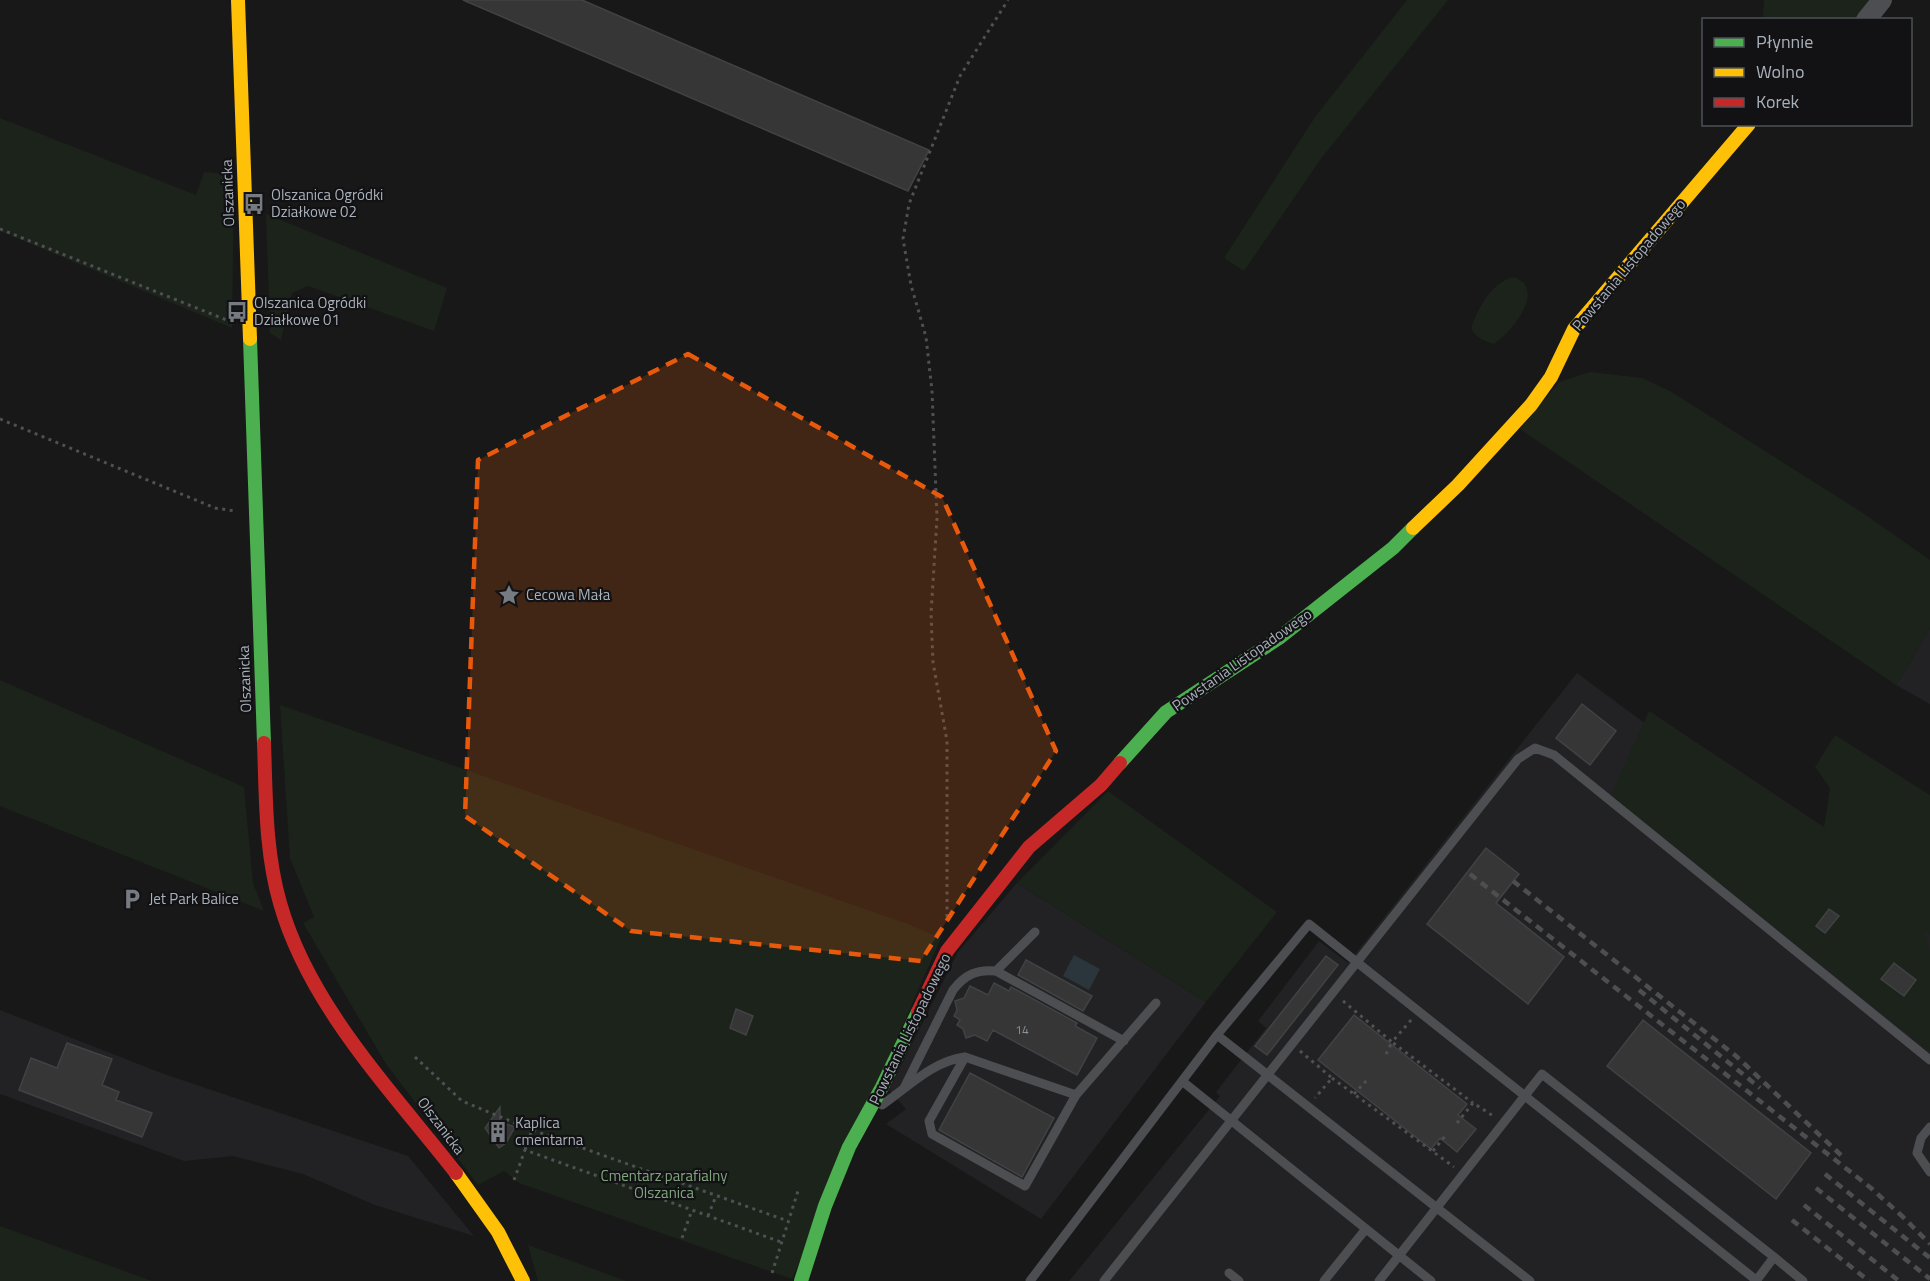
<svg xmlns="http://www.w3.org/2000/svg" width="1930" height="1281" font-family="'Titillium Web',sans-serif">
<style>
.built{fill:#222224}
.green{fill:#1b231b}
.water{fill:#2a363b}
.building{fill:#363637;stroke:#404244;stroke-width:1.5}
.lines{fill:none;stroke-linecap:round;stroke-linejoin:round}
.path{stroke:#4e5053;stroke-width:3;stroke-dasharray:3 4.5;stroke-linecap:butt}
.lane{stroke:#4c4e51;stroke-width:9}
.street{stroke:#4c4e51;stroke-width:20}
.fast{stroke:#4caf50;stroke-width:14}
.slow{stroke:#ffc107;stroke-width:14}
.jam{stroke:#c62828;stroke-width:14}
.rail{stroke:#4c4e50;stroke-width:4.5;stroke-dasharray:8 6;stroke-linecap:butt}
.marked{fill:#e8590c;fill-opacity:0.2;stroke:#e8590c;stroke-width:4.5;stroke-dasharray:12 8;stroke-linejoin:round}
.labels{text-anchor:middle;stroke-width:4.5;stroke-linejoin:round;paint-order:stroke}
.number-label{font-size:12px;fill:#8c9299}
.street-label{font-size:15px;fill:#a8b0ba;stroke:#121214}
.poi-label{font-size:15px;fill:#a8b0ba;stroke:#121214;text-anchor:start}
.park-label{font-size:15px;fill:#81a67e;stroke:#121214}
</style>
<rect width="100%" height="100%" fill="#181818"/>
<path class="built" d="M1930,628V704L1896,685Z
M1577,673L1930,934V1281H1069L1220,1096L1216,1092L1266,1028L1258,1021L1319,941L1348,963Z
M1017,883L1206,1002L1041,1219L886,1124L906,1109L889,1090L958,952Z
M0,1010L164,1074L408,1156L474,1236L375,1205L303,1174L233,1156L184,1161L0,1094Z"/>
<path class="green" d="M1407,0H1448L1320,160L1244,271L1224,258L1315,117Z
M1764,0H1876L1856,19L1763,20Z
M0,118L196,195L204,172L234,175L232,328L0,231Z
M266,214L447,288L434,331L308,286L292,293L281,340L270,333Z
M1513,277C1548,288 1512,332 1494,344C1484,341 1476,338 1471,328C1479,307 1491,283 1513,277Z
M1590,372L1642,378L1670,391L1863,513L1930,560V628L1896,685L1520,429L1559,382Z
M0,680L244,787L253,883L264,911L0,806Z
M280,705L908,924L941,938L792,1279L519,1183L504,1171L478,1185L386,1064L303,923L314,917L290,858Z
M1649,711L1824,827L1830,788L1815,767L1835,735L1930,795V934L1924,930L1930,953V1052L1611,795Z
M1108,791L1277,912L1206,1002L1017,883Z
M0,1226L11,1230L152,1281H0Z
M528,1245L626,1281H538Z"/>
<path class="water" d="M1074,955L1100,969L1089,990L1063,976Z"/>
<path class="building" d="M463,0H582L929,150L908,191Z
M1582,704L1616,731L1590,765L1556,738Z
M1486,848L1519,874L1496,903L1564,957L1528,1004L1427,924Z
M1829,909L1839,916L1825,933L1816,926Z
M1326,956L1338,965L1267,1055L1255,1046Z
M1026,960L1092,996L1083,1011L1018,975Z
M1894,963L1916,980L1904,996L1881,979Z
M994,983L1009,991L1011,987L1077,1023L1075,1026L1097,1038L1077,1075L993,1030L987,1041L975,1035L966,1038L963,1029L957,1025L960,1020L954,1016L957,1010L955,1001L964,998L970,986L988,995Z
M736,1009L753,1016L746,1035L730,1028Z
M1354,1015L1467,1104L1458,1115L1476,1129L1457,1152L1440,1138L1431,1149L1318,1060Z
M1643,1020L1811,1153L1776,1199L1607,1066Z
M67,1043L112,1059L102,1085L119,1092L116,1100L152,1113L142,1137L19,1090L31,1058L57,1068Z
M970,1073L1054,1118L1022,1177L939,1130Z
M500,1107V1122L515,1127L506,1143L499,1148L485,1128Z"/>
<g class="lines">
<path class="path" d="M0,229L229,321
M0,419L215,508L235,511
M947,917V741L933,662L931,614L937,518L932,391L926,337L911,285L903,239L909,204L960,76L1008,0
M1343,1001L1392,1042L1412,1019
M1300,1051L1332,1078L1315,1098
M1386,1054L1392,1042L1473,1103
M415,1057L462,1101L532,1130
M1332,1078L1454,1167
M1354,1094L1366,1081
M1457,1123L1473,1103L1495,1117
M525,1150L532,1130L788,1221
M1433,1151L1446,1135
M514,1180L525,1150L781,1242
M708,1216L716,1196
M682,1238L692,1210
M772,1273L798,1191"/>
<path class="lane" d="M996,971L1035,932
M1217,1035L1530,1281
M965,1057L929,1121L932,1134L1025,1186L1076,1095
M1182,1081L1431,1281
M904,1088L953,990C965,975 976,969 996,971L1124,1041
M882,1105C908,1087 933,1061 965,1057L1076,1095L1156,1003
M1930,1127L1921,1138L1917,1153L1930,1172
M1774,1257L1803,1281
M1229,1273L1239,1281
M1030,1281L1217,1035L1309,924L1756,1280
M1104,1281L1518,759L1535,748L1554,755L1930,1060
M1324,1281L1365,1230
M1379,1281L1542,1074L1774,1257L1756,1281"/>
<path class="street" d="M1866,20L1882,0"/>
<path class="fast" d="M250,339L264,743
M1120,763L1166,712L1279,638L1393,548L1413,528
M801,1281L825,1206L849,1147L882,1087L918,1012"/>
<path class="slow" d="M238,0L250,339
M1413,528L1458,485L1531,405L1551,377L1574,329L1749,124
M456,1173L498,1232L523,1281"/>
<path class="jam" d="M264,743C266,796 265,851 280,903C309,1006 392,1091 456,1173
M918,1012L947,951L1029,847L1101,785L1120,763"/>
<path class="rail" d="M1470,874L1871,1188L1904,1218
M1513,881L1736,1056L1844,1158
M1639,990L1760,1088
M1825,1174L1930,1258
M1816,1188L1930,1279
M1804,1205L1899,1281
M1899,1213L1930,1244
M1792,1220L1869,1281"/>
</g>
<path class="marked" d="M688,354L942,497L1056,751L921,961L631,931L465,816L478,460Z"/>
<defs>
<symbol id="bus-bare" viewBox="-9 -9 18 18"><path d="M-5-6H5V4H4V6H2V4H-2V6H-4V4H-5ZM-3.5-4V0h7V-4ZM-3.5 1.2v1.5H-2V1.2ZM2 1.2v1.5H3.5V1.2Z" fill="#767b81" stroke="#121214" stroke-width="2.5" paint-order="stroke"/></symbol>
<symbol id="sight-bare" viewBox="-9 -9 18 18"><path d="M0-6L1.8-2.2L6-1.7L2.9 1.2L3.7 5.4L0 3.3L-3.7 5.4L-2.9 1.2L-6-1.7L-1.8-2.2Z" fill="#767b81" stroke="#121214" stroke-width="2.5" paint-order="stroke"/></symbol>
<symbol id="parking-bare" viewBox="-9 -9 18 18"><path d="M-3.5-5.5H1a3.5 3.5 0 0 1 0 7H-1V5.5H-3.5ZM-1-3.4V-.6H.8a1.4 1.4 0 0 0 0-2.8Z" fill="#767b81" stroke="#121214" stroke-width="2.5" paint-order="stroke"/></symbol>
<symbol id="building-bare" viewBox="-9 -9 18 18"><path d="M-4-6H4V6H1V3H-1V6H-4ZM-2.5-4.3h1.7v1.8h-1.7ZM.8-4.3h1.7v1.8H.8ZM-2.5-1h1.7V.8h-1.7ZM.8-1h1.7V.8H.8Z" fill="#767b81" stroke="#121214" stroke-width="2.5" paint-order="stroke"/></symbol>
</defs>
<g fill-rule="evenodd">
<use href="#bus-bare" x="239" y="189" width="30" height="30"/>
<use href="#bus-bare" x="222" y="297" width="30" height="30"/>
<use href="#sight-bare" x="494" y="580" width="30" height="30"/>
<use href="#parking-bare" x="117" y="884" width="30" height="30"/>
<use href="#building-bare" x="483" y="1117" width="30" height="30"/>
</g>
<g class="labels">
<g class="number-label">
<text x="1022" y="1034">14</text>
</g>
<g class="street-label">
<text transform="translate(228 193) rotate(-92)" y="5">Olszanicka</text>
<text transform="translate(1629 265) rotate(-50)" y="5">Powstania Listopadowego</text>
<text transform="translate(1242 660) rotate(-35)" y="5">Powstania Listopadowego</text>
<text transform="translate(245 679) rotate(-92)" y="5">Olszanicka</text>
<text transform="translate(910 1029) rotate(-64)" y="5">Powstania Listopadowego</text>
<text transform="translate(441 1126) rotate(53)" y="5">Olszanicka</text>
</g>
<g class="poi-label">
<text x="271" y="200">Olszanica Ogródki<tspan x="271" dy="17">Działkowe 02</tspan></text>
<text x="254" y="308">Olszanica Ogródki<tspan x="254" dy="17">Działkowe 01</tspan></text>
<text x="526" y="600">Cecowa Mała</text>
<text x="149" y="904">Jet Park Balice</text>
<text x="515" y="1128">Kaplica<tspan x="515" dy="17">cmentarna</tspan></text>
</g>
<g class="park-label">
<text x="664" y="1181">Cmentarz parafialny<tspan x="664" dy="17">Olszanica</tspan></text>
</g>
</g>
<rect x="1702" y="18" width="210" height="108" fill="#121214" stroke="#4e5156" stroke-width="1.5"/>
<rect x="1714" y="38" width="30" height="9" fill="#4caf50" stroke="#4e5156" stroke-width="1.5"/>
<text x="1756" y="48" font-size="18" fill="#a8b0ba">Płynnie</text>
<rect x="1714" y="68" width="30" height="9" fill="#ffc107" stroke="#4e5156" stroke-width="1.5"/>
<text x="1756" y="78" font-size="18" fill="#a8b0ba">Wolno</text>
<rect x="1714" y="98" width="30" height="9" fill="#c62828" stroke="#4e5156" stroke-width="1.5"/>
<text x="1756" y="108" font-size="18" fill="#a8b0ba">Korek</text>
</svg>
